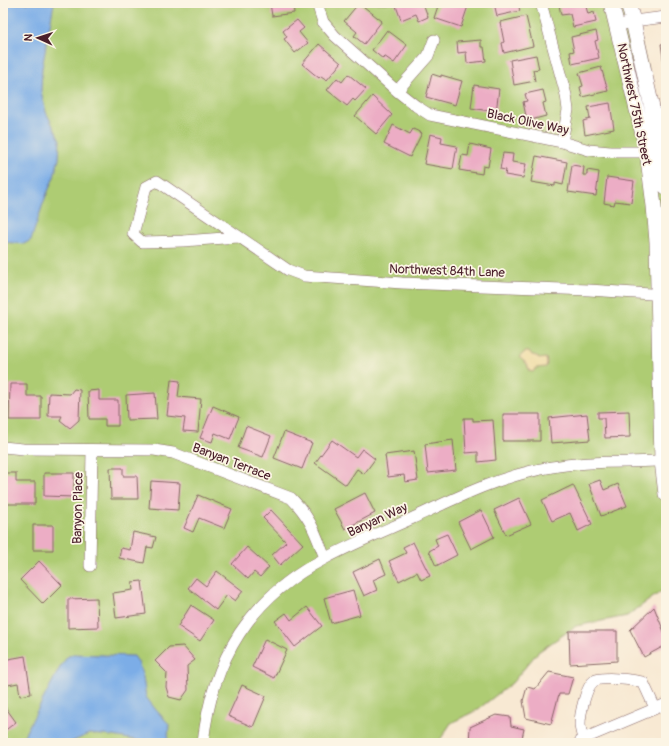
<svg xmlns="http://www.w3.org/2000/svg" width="669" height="746" font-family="Pangolin,sans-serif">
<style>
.green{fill:#aecc73;stroke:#7c764f}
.sand{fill:#eeda9e;stroke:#9c7c64}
.water{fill:#7cade7;stroke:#636689}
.building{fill:#ecadc5}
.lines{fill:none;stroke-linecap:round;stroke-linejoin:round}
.street-casing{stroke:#876666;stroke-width:12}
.secondary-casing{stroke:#876666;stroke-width:16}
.street{stroke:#fff;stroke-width:11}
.secondary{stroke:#fff;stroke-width:15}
.labels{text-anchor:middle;stroke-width:3.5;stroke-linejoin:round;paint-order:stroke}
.street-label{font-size:13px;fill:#4a1f2b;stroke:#fcf5e5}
</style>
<rect width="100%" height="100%" fill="#fcf5e5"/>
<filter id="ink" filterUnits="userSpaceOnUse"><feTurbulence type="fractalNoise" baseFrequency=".025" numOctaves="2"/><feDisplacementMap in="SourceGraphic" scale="8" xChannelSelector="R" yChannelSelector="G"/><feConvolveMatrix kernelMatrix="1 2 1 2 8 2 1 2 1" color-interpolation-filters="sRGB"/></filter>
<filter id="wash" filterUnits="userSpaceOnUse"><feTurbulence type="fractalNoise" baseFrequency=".012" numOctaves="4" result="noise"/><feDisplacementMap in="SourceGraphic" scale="16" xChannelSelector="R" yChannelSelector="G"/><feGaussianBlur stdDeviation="0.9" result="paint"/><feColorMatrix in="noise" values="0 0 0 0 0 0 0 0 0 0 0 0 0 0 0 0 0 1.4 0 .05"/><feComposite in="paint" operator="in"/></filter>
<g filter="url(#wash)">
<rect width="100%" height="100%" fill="#f8e9d3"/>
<path class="green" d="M3,3H631L666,144V588L627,616L576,626L538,652L512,683L477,710L451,723L438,743H3Z"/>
<path class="sand" d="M525,352H530L532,355L537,356L539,359L546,358L547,363L546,367L536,368L533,372L529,371L527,364L519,357Z"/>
<path class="water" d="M3,3H54L42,68L41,91L46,112L60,140L59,159L54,177L44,201L31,240L24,244L3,242Z
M73,654L134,656L138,662L143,677L146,697L156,710L169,724L168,739L162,743H151L113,736L89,734L69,743H20L59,669L67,657Z"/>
<g id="blocks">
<path class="building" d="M270,3H293L294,13L272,16Z
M359,3L382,21L364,44L354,36L357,32L344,21Z
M395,3H423L428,17L419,21L416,14L401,20Z
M439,3H469L461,27L434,18Z
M494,3H518L520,11L497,16Z
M566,3H585L588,14L594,12L596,22L573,27L570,14L561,15L559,5Z
M526,16L533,46L504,53L502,43L504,42L500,22Z
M297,20L304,28L299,32L308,43L295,53L284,39L287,37L283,31Z
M387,30L407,45L394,63L384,56L383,59L372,50Z
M596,31L598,40L595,41L599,58L572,64L570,52L574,51L571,37Z
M481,40V47H484L486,61L467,63L466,52L458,53L457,42Z
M666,43V71H665L661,44Z
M319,44L341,63L327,80L321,76L319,78L302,64Z
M536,55L539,69L533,70L535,81L514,85L510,60Z
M601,67L608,91L582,97L580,87L583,86L579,73Z
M348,74L366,89L355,101L353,99L347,106L327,90L337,78L342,82Z
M432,74L441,77V75L462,81L455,105L426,97Z
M474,85L499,89L496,112L471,108Z
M543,90L546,102L543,103L546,116L527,121L523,102L527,101L525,94Z
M372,96L392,115L376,134L355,116Z
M610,103L614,129L585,135L583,121L590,119L588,107Z
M393,125L410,134L413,129L422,133L410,157L384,144Z
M430,134L442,137L441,143L457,146L453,169L424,164Z
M470,144L491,149L488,167L483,166L482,174L459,170L462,155L468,156Z
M503,153L513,154L512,162L526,164L523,178L505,175L506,170L500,169Z
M536,156L567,162L563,185L555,183V186L531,182Z
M572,165L584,167L583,175H587V170L599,172L596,196L568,192Z
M607,177L634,181L631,203L615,201L614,205L604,203Z
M171,380L180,381L178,397L201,399L198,432L183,431L185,418L167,416Z
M10,384H27V396H41V420H9Z
M74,389L80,390L79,420L70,428L60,420L62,416H48L49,393L70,394Z
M99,390V400H118V426H105V419H89L88,391Z
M155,393L157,419L127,420L126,395Z
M213,406L239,417L230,439L215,433L212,442L200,438Z
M629,411L630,437L605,438L604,418H598V412Z
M503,414H540V441H503Z
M587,414L590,440L551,443L549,418Z
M464,418H473V421L493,420L496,460L478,462V452L466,453Z
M246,426L271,436L263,457L238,448Z
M284,432L312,443L302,469L274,458Z
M332,440L356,457L362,449L375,459L364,474L357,469L346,485L315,463Z
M453,440L456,470L428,473L425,444Z
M414,451L418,480L405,482L404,475L388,477L385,455Z
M110,468H123V476H137L138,499H111Z
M5,473H16V482H35V504H5Z
M44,473H74V497L44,496Z
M600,480L604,490L618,484L627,506L601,516L589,484Z
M151,481L180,483L178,510L149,508Z
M573,485L592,524L578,531L570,513L552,521L542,500Z
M365,493L375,513L345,529L334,509Z
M198,495L232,509L224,528L199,518L193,532L184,528Z
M519,498L531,524L506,535L494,510Z
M271,510L303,544L280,565L272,555L286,542L263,518Z
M481,510L494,537L471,549L458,522Z
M33,525H53V550H33Z
M133,532L156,537L153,548L147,547L144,563L119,558L121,548L130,550Z
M447,534L457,555L436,566L429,551L438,546L435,539Z
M413,542L430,576L421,580L417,572L399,581L389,561L406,553L403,547Z
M247,547L269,567L260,577L254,572L248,579L232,564Z
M380,559L386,574L373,580L377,590L364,596L353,572Z
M39,561L62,585L43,604L20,580Z
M217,571L243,591L235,601L227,595L216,610L188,588L196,578L206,586Z
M142,581L146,614L116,618L113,593L133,590L132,582Z
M353,590L360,615L331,623L324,598Z
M97,598L98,627L68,628V599Z
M191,605L214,620L200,641L178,626Z
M307,607L322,626L295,647L275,621L286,613L291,620Z
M654,607L666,637V645L644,657L630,630Z
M569,631H617V661L570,664Z
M265,639L287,650L274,678L252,667Z
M183,646L195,660L187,666L188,690L181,700L169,697L166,687L167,673L155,661L169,647Z
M25,656L31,694L20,696L18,683L3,686V673H5L3,660Z
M549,672L573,677L568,694H559L551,724L526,718L523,701L527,687L535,689Z
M242,685L266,696L253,727L228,716Z
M3,704L16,722L3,732Z
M496,715L510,717L511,726L524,729L521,743H469L470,727Z"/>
</g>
</g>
<g filter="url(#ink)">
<use href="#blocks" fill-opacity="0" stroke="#876666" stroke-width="1"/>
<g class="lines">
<defs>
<path id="street" d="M317,3L323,22L335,36L397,91L416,106L430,115L562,142L589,150L610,152H640L653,150
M541,3L566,95L568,110L562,142
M618,26L633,21L666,17
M397,91L428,56L434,40
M238,237L183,241L142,242L133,234L146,187L157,181L288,270L304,276L402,283L589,290L666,295
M3,447L23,449L154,450L173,453L291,498C311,518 315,532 325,558
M90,566L92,450
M583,739C582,734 580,729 580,724C580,714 586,686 594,681C602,676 634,680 643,682L655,708
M203,743C212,659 250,597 326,558C354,543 384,531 413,518C458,497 502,475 552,467C576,463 602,462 627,462C640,461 653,462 666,460
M579,743L583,739L666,704"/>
<path id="secondary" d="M611,3L647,151L654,206L657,242L662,461L666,494
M628,3L633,21L661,149L666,187"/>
</defs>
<use href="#street" class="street-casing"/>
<use href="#secondary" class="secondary-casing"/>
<use href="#street" class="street"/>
<use href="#secondary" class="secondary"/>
</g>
</g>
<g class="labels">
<g class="street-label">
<text transform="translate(635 104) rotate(78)" y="5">Northwest 75th Street</text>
<text transform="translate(528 121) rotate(12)" y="5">Black Olive Way</text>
<text transform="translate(447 270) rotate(2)" y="5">Northwest 84th Lane</text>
<text transform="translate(232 461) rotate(21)" y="5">Banyan Terrace</text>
<text transform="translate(77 508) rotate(-89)" y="5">Banyon Place</text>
<text transform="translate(377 519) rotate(-25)" y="5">Banyan Way</text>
</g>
</g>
<rect width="669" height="746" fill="none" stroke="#fcf5e5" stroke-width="16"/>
<g transform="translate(38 38) rotate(273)" stroke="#fcf5e5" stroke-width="3" paint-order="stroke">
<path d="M0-3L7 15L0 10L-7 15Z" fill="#4a1f2b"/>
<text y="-6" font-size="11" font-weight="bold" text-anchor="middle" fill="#4a1f2b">N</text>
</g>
</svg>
